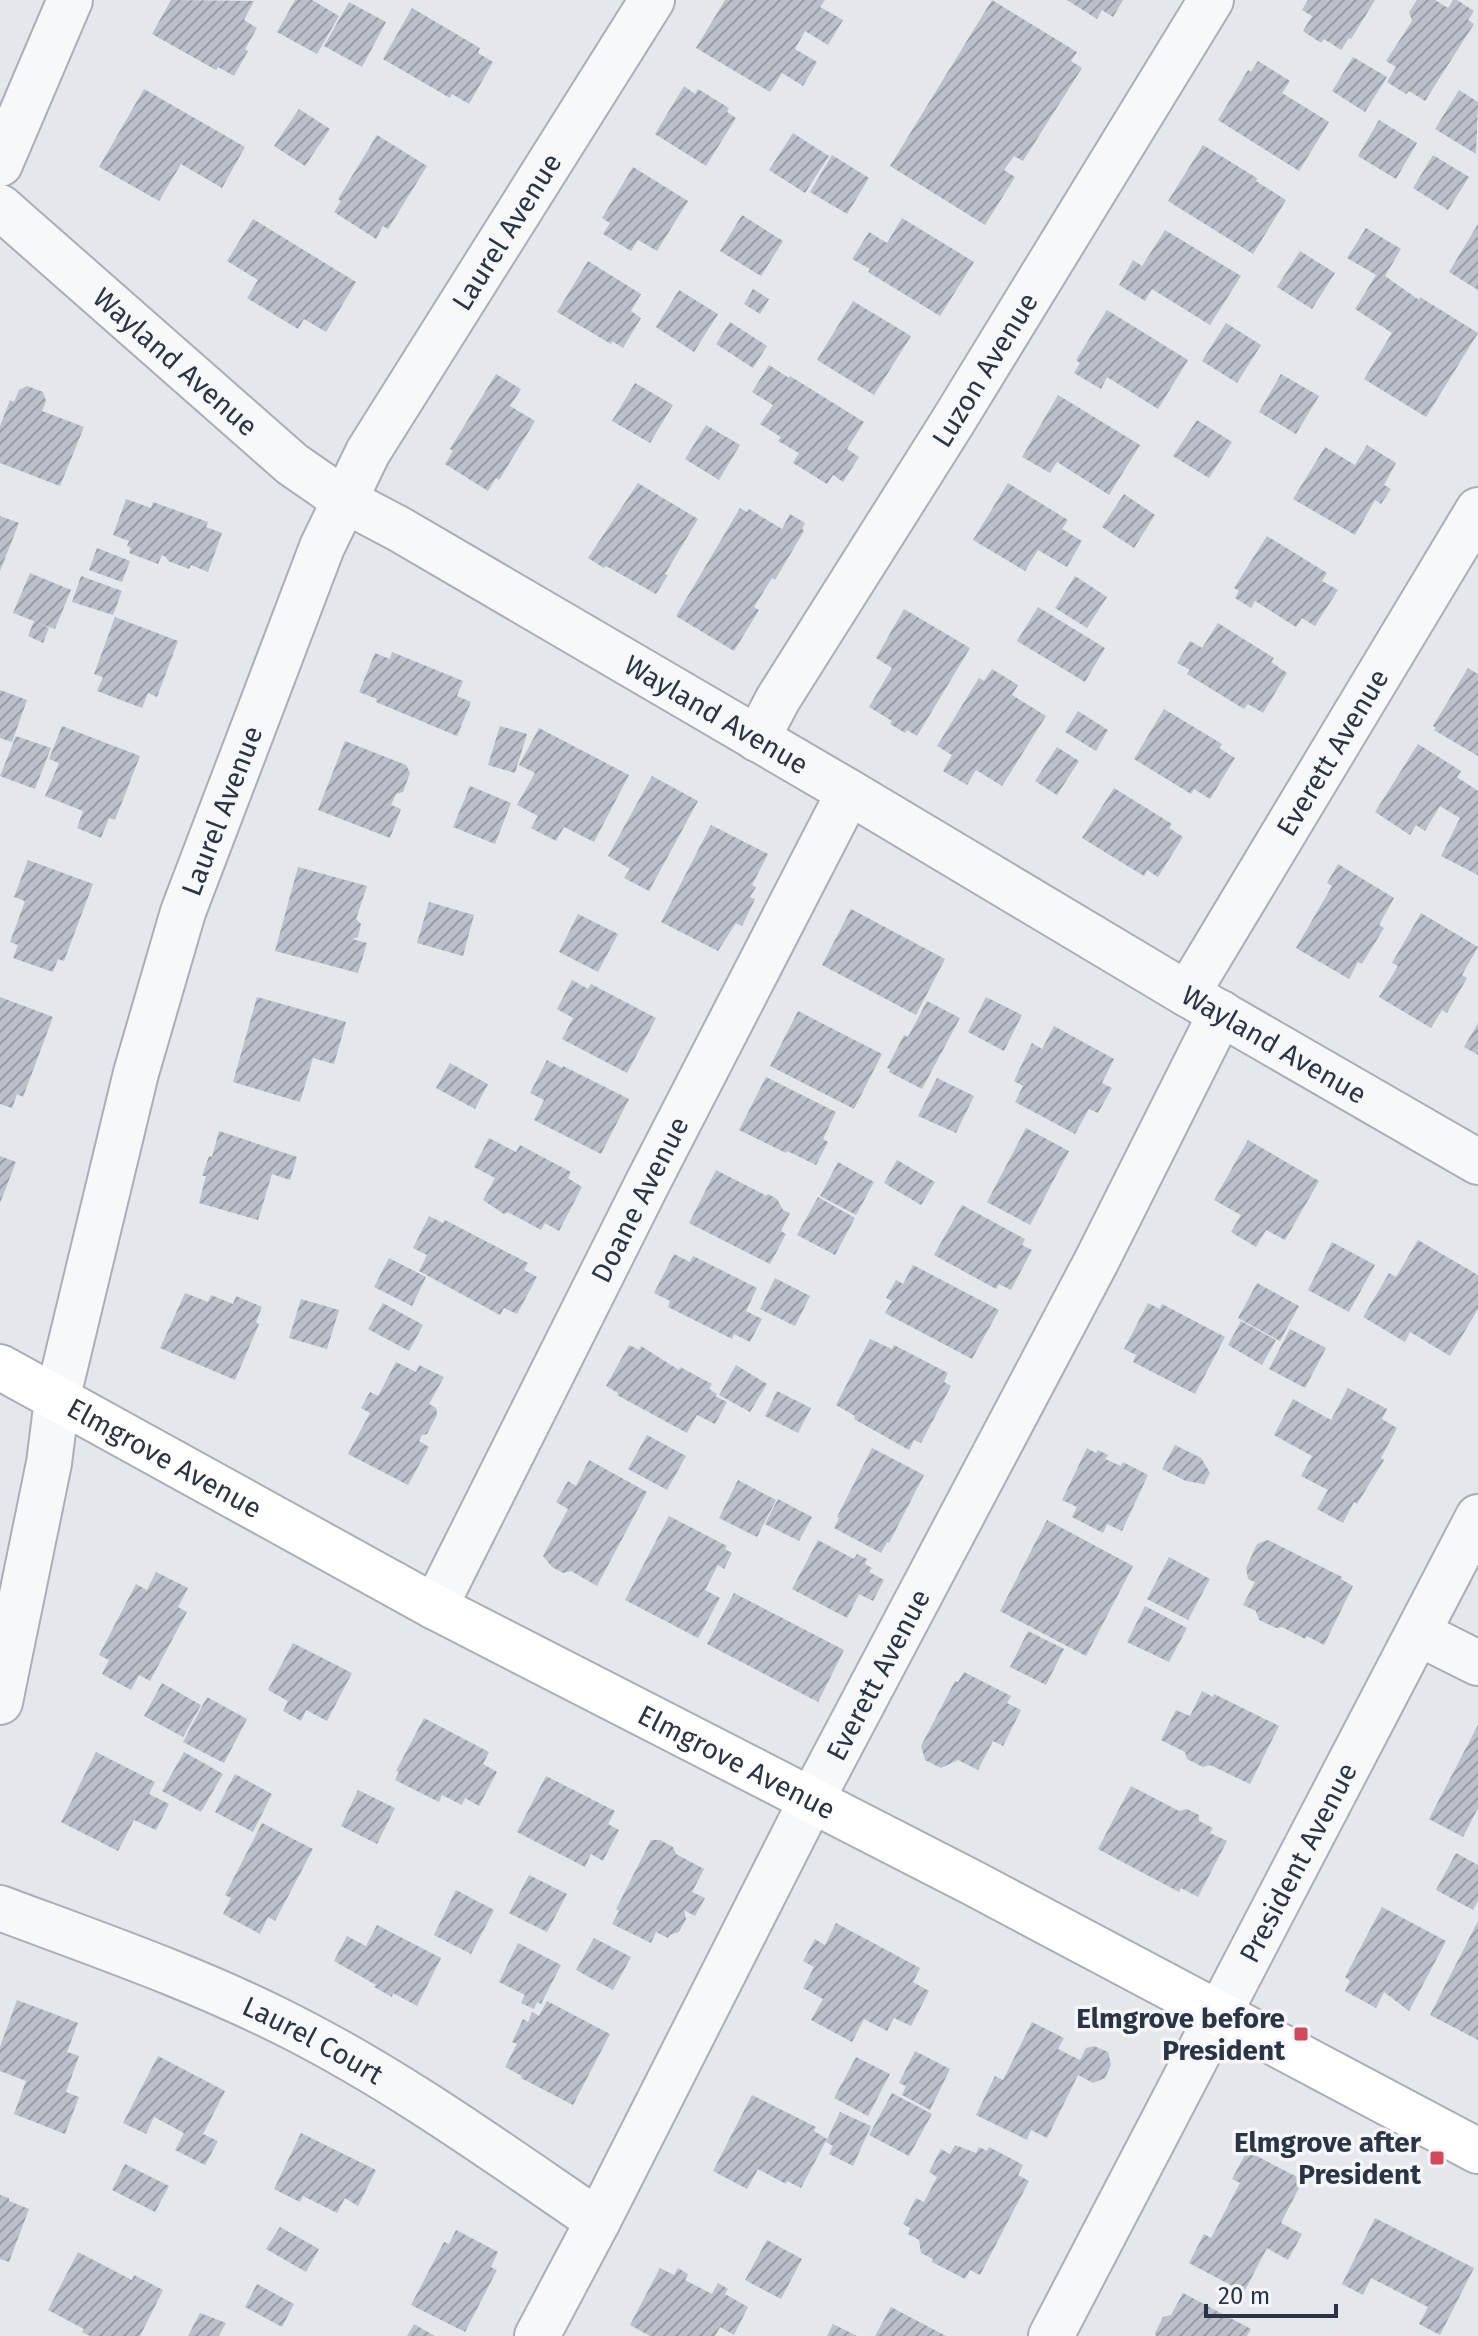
<svg xmlns="http://www.w3.org/2000/svg" width="1478" height="2336" font-family="'Fira Sans',sans-serif">
<style>
.building{fill:url(#building-hatch)}
.lines{fill:none;stroke-linecap:round;stroke-linejoin:round}
.street-casing{stroke:#a9aeb7;stroke-width:48}
.secondary-casing{stroke:#a9aeb7;stroke-width:48}
.street{stroke:#f7f8fa;stroke-width:44}
.secondary{stroke:#fff;stroke-width:44}
.poi-dot{fill:#d1495b;stroke:#f4f6f9;stroke-width:3}
.labels{text-anchor:middle;stroke-width:7;stroke-linejoin:round;paint-order:stroke}
.street-label{font-size:28px;fill:#2b3445;stroke:#f4f6f9}
.poi-label{font-size:28px;font-weight:bold;fill:#2b3445;stroke:#f4f6f9;text-anchor:end}
</style>
<defs>
<pattern id="building-hatch" width="6" height="6" patternUnits="userSpaceOnUse" patternTransform="scale(2)"><rect width="6" height="6" fill="#bbc0ca"/><path d="M-1 1l2-2M0 6l6-6M5 7l2-2" fill="none" stroke="#989da6"/></pattern>
</defs>
<rect width="100%" height="100%" fill="#e4e7ec"/>
<path class="building" d="M171,0L254,1L244,20L257,28L245,49L248,51L234,76L218,67L216,70L152,34Z
M295,0H312L339,16L317,54L277,32Z
M725,0H825L820,7L843,20L828,45L805,31L795,49L817,62L803,86L782,73L770,92L696,48Z
M992,0L1077,52L1071,61L1082,68L1023,161L1014,156L1004,170L1015,177L985,225L890,166Z
M1067,0H1123L1113,17L1102,10L1097,19Z
M1308,0H1375L1351,39L1349,38L1341,50L1324,39L1321,43L1303,31L1312,16L1302,10Z
M1417,0H1435L1448,8L1453,0H1457L1474,11L1468,20L1474,24L1425,101L1409,91L1406,94L1387,82L1396,67L1386,61L1412,21L1409,12Z
M349,2L386,22L362,67L324,46Z
M412,8L480,48L478,53L493,62L469,104L452,94L450,98L383,59Z
M1353,57L1387,77L1365,112L1332,91Z
M1258,61L1290,81L1282,93L1329,122L1299,171L1218,120L1248,70L1251,72Z
M684,86L695,94L698,89L729,108L727,112L736,118L706,166L655,134Z
M144,89L245,147L222,188L181,164L159,201L99,167Z
M1459,90L1478,102L1476,154L1435,129Z
M299,109L330,129L305,166L274,146Z
M1379,120L1417,143L1396,179L1358,156Z
M793,133L829,156L805,193L769,170Z
M377,135L427,166L388,229L383,226L376,239L334,212L341,201L338,199Z
M1203,145L1257,178L1256,181L1286,200L1253,254L1168,201Z
M832,155L869,178L847,214L810,192Z
M1433,155L1469,177L1448,210L1413,188Z
M633,167L688,201L657,251L638,240L631,251L603,234L610,223L602,218Z
M742,215L783,241L761,276L720,251Z
M902,218L974,262L940,316L868,272L870,269L852,259L869,232L887,243Z
M253,219L356,282L326,332L304,319L298,329L247,298L258,280L227,261Z
M1478,224V290L1449,272Z
M1366,228L1401,249L1385,276L1419,300L1420,297L1478,333L1426,417L1364,379L1392,333L1355,309L1376,275L1347,258Z
M1165,230L1241,276L1210,325L1152,289L1145,301L1119,285L1133,260L1142,266Z
M1300,251L1335,273L1312,309L1277,287Z
M588,261L641,294L631,311L641,318L623,348L612,341L611,344L557,312Z
M753,289L769,299L760,314L744,304Z
M679,290L718,314L694,352L656,327Z
M853,301L911,336L874,395L817,360Z
M1107,310L1188,360L1158,409L1107,377L1101,389L1074,373L1080,363L1076,360Z
M730,322L767,346L753,368L716,344Z
M1226,323L1261,345L1237,383L1202,361Z
M769,365L789,378L790,376L864,422L847,449L859,457L843,482L833,475L827,484L793,463L799,453L778,441L781,437L760,424L773,405L752,392Z
M496,374L521,389L510,406L535,421L499,480L496,478L488,491L445,464L453,451L450,449Z
M1281,374L1319,396L1296,434L1259,412Z
M635,383L673,405L650,443L612,421Z
M27,386L43,392L46,401L42,411L84,427L60,486L0,463V426L10,400L14,402L19,390Z
M1058,395L1140,445L1109,495L1057,462L1050,473L1022,457Z
M1197,420L1232,442L1209,478L1173,456Z
M706,425L740,445L719,480L685,459Z
M1367,445L1396,463L1384,485L1391,489L1381,504L1375,500L1355,535L1293,499L1325,447L1355,465Z
M638,483L698,519L665,574L668,575L656,594L606,566L604,568L588,558Z
M1008,483L1068,520L1062,529L1082,541L1067,567L1038,550L1025,571L973,540Z
M1124,494L1155,515L1134,548L1102,527Z
M126,499L151,508L153,502L208,522L206,527L222,533L208,572L191,565L189,569L168,561L166,557L162,555L158,564L129,553L131,548L127,546L129,541L113,535Z
M740,508L747,512L749,509L782,529L790,514L805,523L802,529L804,531L775,580L772,578L754,607L759,610L734,651L676,616Z
M0,516L19,523L0,571Z
M1267,536L1327,573L1322,581L1338,590L1315,626L1302,618L1296,627L1255,601L1251,608L1235,598L1239,591L1234,588Z
M97,548L130,561L122,582L89,570Z
M30,573L71,590L55,629L38,623L49,628L43,643L28,636L34,621L13,613Z
M81,576L122,591L113,615L72,602Z
M1075,576L1107,597L1087,628L1055,608Z
M1038,607L1105,648L1085,682L1017,641Z
M904,609L970,648L917,736L907,730L905,733L890,724L892,721L869,707L892,668L876,658Z
M115,617L178,641L157,697L148,693L142,708L97,691L103,677L94,674Z
M1218,623L1274,658L1271,662L1287,673L1263,713L1248,704L1244,709L1187,674L1190,670L1177,663L1190,641L1202,648Z
M392,652L463,681L457,696L471,702L457,736L376,702L377,699L359,692L375,653L390,659Z
M1468,668L1478,674V756L1434,730L1436,728L1433,726Z
M992,669L1018,685L1012,695L1046,716L1002,786L976,770L967,785L943,771L952,755L937,746L979,678L984,681Z
M0,690L27,700L12,742L0,738Z
M1164,709L1222,744L1219,748L1235,758L1210,799L1194,789L1191,794L1134,759Z
M1078,711L1108,730L1096,751L1065,732Z
M62,726L140,756L115,820L109,818L101,838L77,828L83,811L45,796L59,763L49,759Z
M500,726L527,734L515,773L488,765Z
M539,728L629,775L594,842L564,827L556,841L531,828L538,816L517,805L535,773L519,765Z
M16,736L51,748L35,789L0,776Z
M345,741L406,765L410,773L403,792L396,794L391,805L401,809L390,838L318,810Z
M1418,744L1461,771L1457,777L1478,791V875L1441,856L1460,818L1440,806L1425,831L1416,825L1410,835L1375,812Z
M1057,747L1079,761L1057,795L1035,781Z
M652,776L698,801L649,891L624,878L630,869L608,856Z
M470,786L511,803L495,844L453,827Z
M1114,788L1172,824L1169,828L1183,837L1158,877L1147,870L1144,876L1082,838Z
M711,825L768,854L752,885L756,887L750,897L755,899L742,926L736,923L718,951L661,922Z
M28,860L93,884L64,961L58,959L53,972L13,958L18,945L10,942L25,901L14,897Z
M1338,864L1394,898L1379,925L1384,928L1362,964L1358,962L1349,979L1296,948L1332,886L1327,883Z
M298,867L367,886L356,919L361,924L358,937L352,939L367,943L358,973L275,951Z
M429,902L474,915L463,956L417,943Z
M851,909L945,959L916,1015L822,965Z
M1421,913L1478,947L1462,975L1467,978L1447,1013L1442,1010L1431,1028L1379,997L1398,966L1392,963Z
M578,914L618,934L598,972L559,952Z
M572,980L588,989L591,984L656,1018L627,1073L562,1039L573,1018L557,1009Z
M0,997L53,1017L23,1097L17,1094L12,1108L0,1104Z
M257,997L346,1022L334,1064L313,1058L300,1102L233,1082Z
M986,997L1022,1015L1004,1051L968,1032Z
M927,1001L960,1018L922,1089L889,1072L890,1069L887,1068L904,1035L908,1037Z
M798,1011L882,1054L854,1109L770,1066Z
M1478,1023V1055L1464,1047Z
M1054,1026L1114,1059L1102,1083L1112,1088L1098,1113L1089,1109L1075,1134L1015,1102L1023,1086L1014,1081L1032,1043L1042,1049Z
M547,1060L562,1068L563,1066L629,1099L601,1154L534,1120L544,1100L530,1093Z
M450,1063L488,1084L475,1109L436,1088Z
M766,1077L836,1112L823,1139L828,1142L816,1165L787,1151L786,1153L739,1130Z
M937,1078L974,1096L956,1133L918,1116Z
M1026,1128L1069,1151L1030,1225L987,1202Z
M219,1131L297,1157L290,1180L272,1174L258,1220L199,1203L206,1176H202L209,1156L212,1157Z
M489,1138L516,1152L520,1145L571,1172L568,1178L582,1187L559,1231L545,1223L541,1230L508,1212L504,1214L483,1200L495,1178L474,1167Z
M1248,1140L1319,1181L1285,1240L1266,1230L1256,1247L1231,1232L1241,1215L1214,1200Z
M0,1156L16,1162L0,1203Z
M897,1160L935,1182L921,1205L884,1183Z
M838,1162L874,1182L856,1215L820,1196Z
M716,1170L765,1195L763,1198L768,1194L777,1199L783,1210L790,1213L781,1231L786,1234L770,1264L689,1223Z
M818,1197L855,1218L835,1255L797,1235Z
M962,1205L1025,1239L1022,1245L1032,1250L1011,1290L999,1284L996,1289L934,1255Z
M429,1216L443,1223L445,1220L528,1263L524,1270L537,1277L517,1314L504,1308L500,1315L419,1271L427,1255L413,1248Z
M1418,1240L1478,1275V1309L1450,1356L1410,1332L1405,1342L1363,1317L1389,1273L1396,1277Z
M1332,1242L1375,1265L1349,1312L1308,1290Z
M674,1254L690,1262L693,1256L757,1288L746,1311L762,1319L750,1342L734,1334L732,1339L668,1307L670,1301L654,1293Z
M389,1258L426,1277L412,1306L374,1287Z
M913,1265L999,1310L972,1359L885,1313L892,1301L886,1298L896,1280L903,1284Z
M775,1278L810,1296L795,1326L760,1309Z
M1257,1283L1299,1306L1280,1341L1238,1318Z
M185,1293L208,1302L211,1295L233,1304L236,1296L262,1307L256,1322L259,1324L235,1380L160,1348Z
M301,1299L339,1310L327,1349L289,1338Z
M383,1303L423,1325L409,1351L368,1329Z
M1148,1303L1160,1309L1162,1304L1225,1337L1195,1394L1133,1362L1136,1355L1124,1349Z
M1241,1321L1276,1340L1262,1365L1228,1345Z
M1290,1329L1326,1348L1305,1388L1269,1369Z
M870,1339L892,1349L894,1345L948,1373L944,1382L951,1386L921,1443L914,1440L909,1450L854,1419L855,1416L836,1405Z
M629,1345L639,1350L641,1346L679,1370L680,1367L712,1384L709,1389L717,1394L715,1396L727,1402L715,1424L697,1415L687,1433L617,1395L618,1393L606,1386Z
M396,1362L416,1372L419,1365L444,1377L429,1404L436,1408L437,1415L427,1434L422,1435L419,1441L429,1447L408,1485L348,1454L370,1413L361,1408L370,1392L378,1396Z
M736,1365L767,1384L750,1412L719,1395Z
M1348,1388L1387,1409L1382,1419L1397,1428L1381,1458L1384,1460L1357,1504L1354,1502L1343,1523L1317,1509L1328,1490L1301,1476L1312,1456L1274,1435L1293,1399L1331,1420Z
M777,1391L811,1408L798,1433L765,1416Z
M647,1435L686,1456L667,1490L628,1469Z
M1175,1445L1201,1458L1210,1473L1204,1484L1186,1481L1162,1469Z
M872,1448L924,1475L889,1543L887,1542L881,1553L834,1528L839,1518L837,1517Z
M1087,1448L1096,1453L1098,1450L1108,1455L1105,1459L1121,1466L1123,1462L1148,1475L1122,1531L1107,1524L1103,1533L1072,1517L1077,1507L1062,1500Z
M589,1460L647,1492L597,1586L571,1571L563,1573L552,1567L543,1556L568,1509L556,1502L568,1481L576,1486Z
M738,1480L776,1500L757,1537L719,1518Z
M778,1499L812,1517L799,1541L765,1524Z
M669,1516L727,1546L725,1549L732,1553L724,1569L718,1565L705,1590L720,1598L698,1638L625,1600Z
M1047,1520L1133,1566L1086,1656L1000,1611Z
M818,1540L854,1559L857,1554L867,1559L865,1564L872,1568L869,1572L884,1580L873,1601L859,1594L847,1618L792,1589Z
M1268,1540L1342,1577L1341,1579L1353,1586L1324,1645L1307,1636L1305,1639L1282,1627L1276,1628L1259,1620L1256,1611L1243,1605L1255,1582L1248,1579L1246,1568L1257,1544Z
M1169,1557L1210,1579L1188,1620L1147,1599Z
M156,1572L188,1588L178,1607L187,1612L150,1681L139,1675L131,1690L102,1674L109,1660L99,1655L136,1584L147,1590Z
M734,1593L844,1650L818,1702L707,1644Z
M1145,1606L1187,1628L1169,1662L1127,1642Z
M1028,1631L1064,1649L1046,1685L1010,1667Z
M293,1643L352,1673L327,1721L306,1710L301,1721L283,1711L288,1701L268,1690Z
M964,1672L1011,1696L1007,1703L1021,1710L1003,1746L993,1741L978,1770L958,1760L941,1768L925,1760L921,1746L955,1681L958,1682Z
M162,1683L201,1705L183,1737L144,1716Z
M1202,1691L1213,1697L1214,1694L1279,1726L1250,1784L1210,1765L1203,1767L1187,1759L1185,1752L1161,1740L1176,1710L1190,1716Z
M207,1697L247,1719L224,1763L183,1742Z
M424,1718L489,1752L483,1764L497,1772L479,1806L465,1798L462,1805L442,1795L439,1802L395,1780L399,1772L396,1771Z
M1478,1725V1808L1463,1837L1429,1819Z
M96,1752L155,1782L149,1794L169,1804L156,1830L134,1820L118,1851L61,1822Z
M184,1752L223,1774L201,1812L162,1791Z
M235,1774L272,1794L253,1832L215,1812Z
M546,1776L615,1811L608,1824L619,1830L603,1861L591,1854L585,1867L517,1832Z
M1131,1786L1179,1811L1187,1809L1199,1815V1821L1213,1828L1210,1833L1227,1841L1198,1897L1181,1888L1179,1892L1098,1849Z
M358,1790L395,1808L377,1844L341,1826Z
M262,1823L313,1849L275,1921L268,1917L260,1934L223,1914L231,1898L225,1895Z
M651,1840H660L673,1847L676,1854L704,1869L692,1892L705,1898L695,1916L684,1910L686,1919L679,1932L670,1935L668,1938L656,1932L651,1943L612,1924L619,1911L616,1909Z
M1456,1853L1478,1865V1901L1473,1910L1436,1890Z
M529,1875L567,1894L547,1932L509,1913Z
M456,1890L494,1910L471,1954L434,1935Z
M1382,1907L1446,1941L1409,2011L1384,1992L1376,2008L1345,1991L1350,1981L1345,1977Z
M1478,1921V2040L1430,2015Z
M836,1923L920,1968L913,1982L929,1991L911,2026L894,2018L887,2031L864,2019L852,2042L811,2020L823,1999L803,1988L814,1967L803,1961L815,1939L825,1945Z
M377,1925L441,1958L417,2006L393,1993L392,1997L374,1987L376,1985L334,1961L347,1936L366,1946Z
M594,1938L631,1957L613,1990L576,1970Z
M518,1943L561,1965L541,2004L537,2002L534,2009L521,2003L525,1995L499,1982Z
M17,2000L78,2023L67,2052L79,2056L66,2092L79,2097L65,2134L14,2114L26,2081L0,2071V2047Z
M547,2001L610,2034L573,2105L521,2078L522,2076L505,2067L517,2044L512,2042L523,2019L528,2022L532,2012L539,2016Z
M1032,2022L1064,2038L1058,2049L1080,2060L1086,2048L1094,2046L1108,2052L1111,2065L1105,2078L1093,2083L1078,2075L1047,2138L1031,2130L1027,2140L976,2115L995,2076L1003,2080Z
M915,2051L950,2069L930,2110L902,2095L906,2086L899,2083Z
M158,2056L225,2091L203,2134L218,2141L205,2165L175,2150L184,2133L154,2117L146,2134L123,2123Z
M856,2057L890,2074L868,2116L834,2098Z
M892,2093L932,2114L909,2156L869,2135Z
M752,2095L816,2127L814,2131L827,2139L801,2188L787,2181L786,2184L758,2169L747,2189L713,2171Z
M840,2112L871,2126L853,2166L829,2154L833,2146L826,2142Z
M301,2133L376,2170L358,2206L345,2198L337,2213L303,2196L300,2202L274,2189Z
M955,2145L976,2153L979,2147L987,2151L989,2147L1023,2165L1018,2175L1029,2181L980,2275L970,2270L965,2279L932,2262L933,2259L921,2253L919,2240L908,2234L910,2228L903,2224L916,2198L924,2202L937,2177L929,2172L941,2149L950,2154Z
M1247,2151L1303,2180L1281,2223L1302,2234L1288,2260L1267,2248L1244,2292L1189,2263L1204,2234L1211,2238L1240,2183L1232,2179Z
M125,2164L169,2186L155,2212L112,2190Z
M0,2195L9,2198V2201L29,2209L9,2262L0,2259Z
M1375,2218L1474,2268L1440,2335L1419,2324L1428,2307L1371,2278L1363,2295L1342,2284Z
M280,2227L319,2249L306,2272L266,2249Z
M456,2230L498,2252L491,2267L497,2270L465,2332L411,2305L444,2242L449,2244Z
M767,2240L802,2259L781,2299L745,2280Z
M78,2252L132,2280L134,2275L163,2290L140,2336H90L82,2332L84,2329L48,2310Z
M660,2268L674,2275L678,2268L688,2274L685,2280L712,2294L718,2283L728,2289L725,2294L748,2307L734,2335L720,2327L715,2336H650L630,2325Z
M257,2284L294,2304L282,2327L245,2307Z
M1183,2293L1251,2329L1247,2336H1156L1155,2333L1163,2317L1171,2315Z
M891,2307L946,2336H875Z
M200,2313L226,2323L219,2336H188Z
M414,2324L435,2336H407Z
M833,2324L857,2336H827Z"/>
<g class="lines">
<defs>
<g id="street">
<path d="M0,164L70,0"/>
<path id="s1" d="M0,207L292,464L344,500L399,529L849,792L1187,994L1478,1162"/>
<path id="s2" d="M757,739L778,699L952,423L1211,0"/>
<path id="s3" d="M1187,994L1478,510"/>
<path id="s4" d="M435,1607L647,1184L849,792"/>
<path d="M1418,1633L1478,1663"/>
<path id="s5" d="M0,1702L49,1463L57,1400L136,1073L183,912L257,718L322,547L368,452L652,0"/>
<path id="s6" d="M0,1908C99,1945 198,1979 292,2027C400,2082 498,2153 598,2221"/>
<path id="s7" d="M537,2336L598,2221L811,1801L1096,1262L1221,1013"/>
<path id="s8" d="M1051,2336L1478,1517"/>
</g>
<g id="secondary">
<path id="s9" d="M0,1367L435,1607L973,1883L1478,2151"/>
</g>
</defs>
<use href="#street" class="street-casing"/>
<use href="#secondary" class="secondary-casing"/>
<use href="#street" class="street"/>
<use href="#secondary" class="secondary"/>
</g>
<g class="poi-dot">
<rect x="1293" y="2026" width="16" height="16" rx="4"/>
<rect x="1429" y="2150" width="16" height="16" rx="4"/>
</g>
<g class="labels">
<g class="street-label">
<text dy="10" stroke="none"><textPath href="#s5" startOffset="1568">Laurel Avenue</textPath></text>
<text dy="10" stroke="none"><textPath href="#s1" startOffset="234">Wayland Avenue</textPath></text>
<text dy="10" stroke="none"><textPath href="#s2" startOffset="434">Luzon Avenue</textPath></text>
<text dy="10" stroke="none"><textPath href="#s1" startOffset="882">Wayland Avenue</textPath></text>
<text dy="10" stroke="none"><textPath href="#s3" startOffset="282">Everett Avenue</textPath></text>
<text dy="10" stroke="none"><textPath href="#s5" startOffset="920">Laurel Avenue</textPath></text>
<text dy="10" stroke="none"><textPath href="#s1" startOffset="1530">Wayland Avenue</textPath></text>
<text dy="10" stroke="none"><textPath href="#s4" startOffset="456">Doane Avenue</textPath></text>
<text dy="10" stroke="none"><textPath href="#s9" startOffset="188">Elmgrove Avenue</textPath></text>
<text dy="10" stroke="none"><textPath href="#s7" startOffset="744">Everett Avenue</textPath></text>
<text dy="10" stroke="none"><textPath href="#s9" startOffset="836">Elmgrove Avenue</textPath></text>
<text dy="10" stroke="none"><textPath href="#s8" startOffset="534">President Avenue</textPath></text>
<text dy="10" stroke="none"><textPath href="#s6" startOffset="340">Laurel Court</textPath></text>
</g>
<g class="poi-label">
<text x="1285" y="2028">Elmgrove before<tspan x="1285" dy="32">President</tspan></text>
<text x="1421" y="2152">Elmgrove after<tspan x="1421" dy="32">President</tspan></text>
</g>
</g>
<path d="M1206 2304v12h130v-12" fill="none" stroke="#2b3445" stroke-width="4"/>
<text x="1218" y="2304" font-size="24" fill="#2b3445" stroke="#f4f6f9" stroke-width="6" paint-order="stroke">20 m</text>
</svg>
